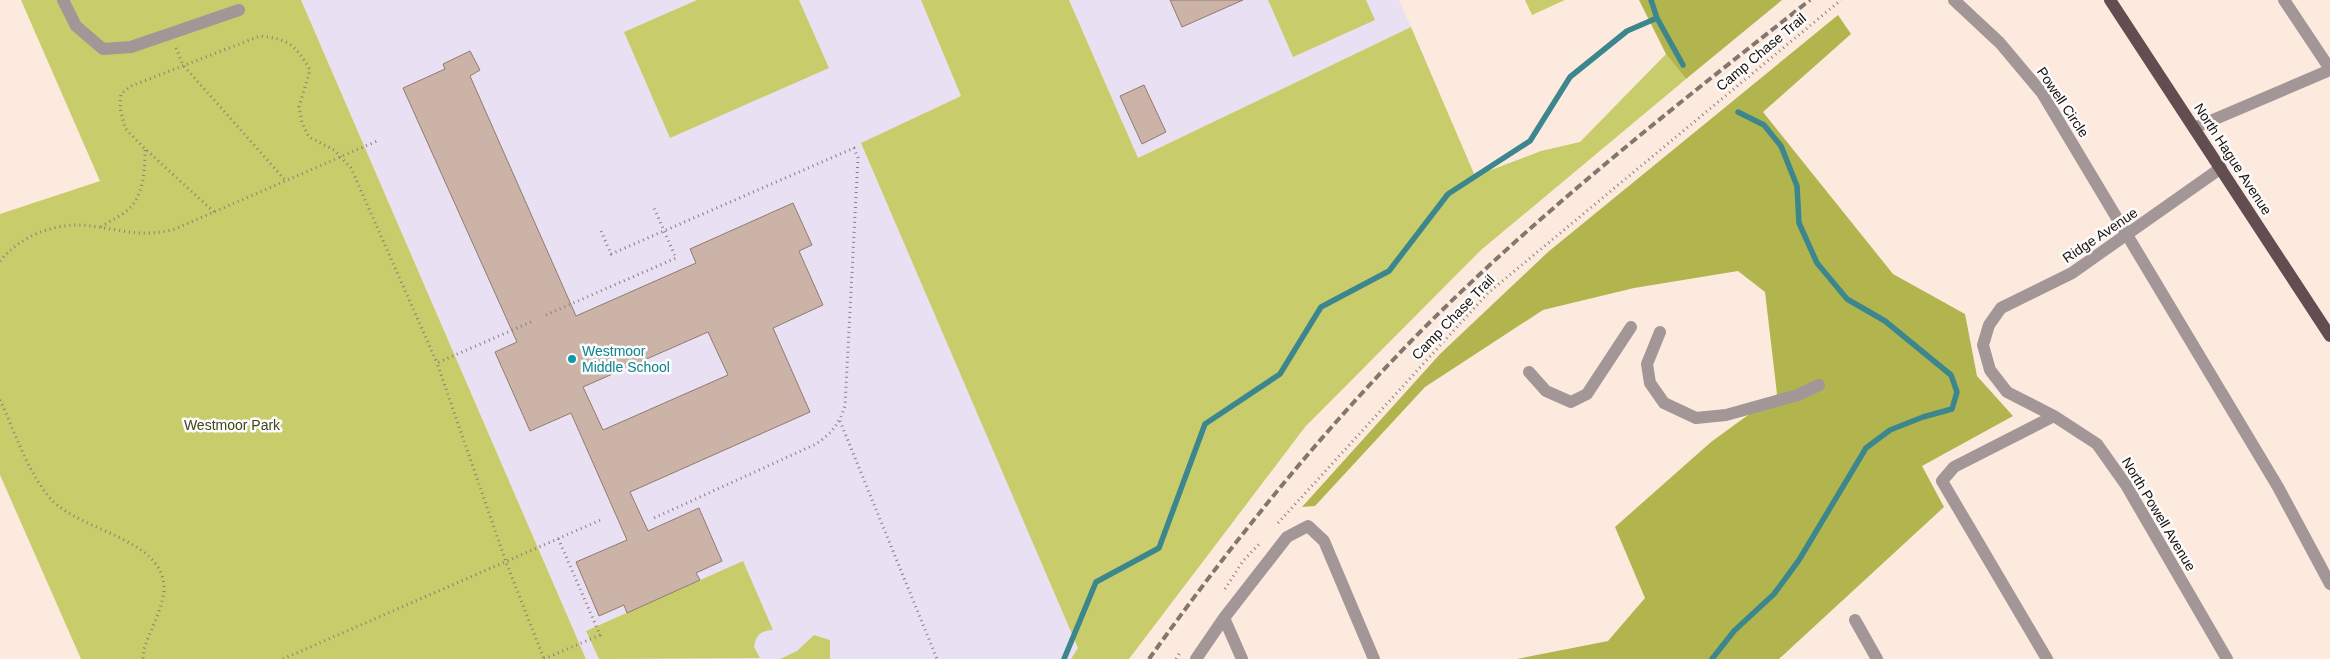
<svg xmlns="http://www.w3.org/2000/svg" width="2330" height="659" font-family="Helvetica,sans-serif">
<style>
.education{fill:#eae0f4}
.green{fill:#c9cc6b}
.forest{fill:#b2b44e}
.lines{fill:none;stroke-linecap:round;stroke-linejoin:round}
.stream{stroke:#3c868e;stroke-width:5.5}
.building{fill:#cbb4a7;stroke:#8f7b6e;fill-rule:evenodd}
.path{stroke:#8c7f77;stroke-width:3;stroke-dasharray:1 4;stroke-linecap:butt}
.minor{stroke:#a29697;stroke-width:12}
.major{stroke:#624e50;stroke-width:12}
.rail{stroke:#83766f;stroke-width:4;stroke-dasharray:8 4;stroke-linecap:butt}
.culture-dot{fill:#0f9aa8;stroke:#fcfcfc;stroke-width:2}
.labels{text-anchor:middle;stroke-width:5;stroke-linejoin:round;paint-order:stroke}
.street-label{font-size:14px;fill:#18100c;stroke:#fcfcfc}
.culture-label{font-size:14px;fill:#0d838f;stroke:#fcfcfc;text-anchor:start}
.park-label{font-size:14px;fill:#43441a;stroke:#fcfcfc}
</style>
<rect width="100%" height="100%" fill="#fdeadf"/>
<path class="education" d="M301,0H921L961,96L861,143L1079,648L1071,659H586Z
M1069,0H1399L1411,27L1138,158Z"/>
<path class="green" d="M21,0H301L586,659H81L0,475V214L100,181Z
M697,0H799L829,68L670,138L624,32Z
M921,0H1069L1138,158L1411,27L1475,176L1541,151L1580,142L1666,54L1686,79L1481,250L1305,427L1129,659H1071L1078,648L861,143L961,96Z
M1268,0H1366L1375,20L1293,57Z
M1525,0H1565L1532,15Z
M743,561L773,630C761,631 756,634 754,647L760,658L599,659L586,631Z
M814,635L830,640V659H780L797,651Z"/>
<path class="forest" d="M1639,0H1782L1686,79L1666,54Z
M1838,15L1851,34L1763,112L1893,274L1965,314L1977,376L2013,416L1922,466L1944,507L1779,659H1517L1608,641L1645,598L1615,527L1711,442L1777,394L1765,292L1738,271L1634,288L1543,310L1425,387L1315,506L1302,507L1440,354L1548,252Z"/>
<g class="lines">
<path class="stream" d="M1651,0L1657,18L1683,65
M1064,659L1096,582L1159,548L1205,424L1280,374L1321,307L1389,271L1448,194L1530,141L1570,77L1627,31L1657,18
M1712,659L1734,631L1774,594L1799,560L1866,448L1890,430L1923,417L1952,409L1957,392L1951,375L1885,321L1847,299L1817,263L1799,223L1797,186L1781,146L1764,125L1738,112"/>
</g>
<path class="building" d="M1170,0H1243L1182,27Z
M470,51L480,70L470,76L576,316L696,263L690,249L793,203L812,245L799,251L823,305L773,328L810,412L630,492L648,531L699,508L722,561L696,573L700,580L627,613L624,605L599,616L576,562L627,540L571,413L530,431L495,352L517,342L403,88L445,69L443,64ZM708,332L728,375L603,430L583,387Z
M1144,85L1166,132L1142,144L1120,96Z"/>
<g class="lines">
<path class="path" d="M176,48L183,65L286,181
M214,212L142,146L125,128L120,108L121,94L131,86L260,36C288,39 296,45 310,70L299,107L302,123L309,137L334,150L351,168L437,363
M101,227C110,221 123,215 131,207C144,192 145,168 145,150
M601,231L611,254L854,148L858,158L845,406C839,424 832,433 816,444L654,518
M0,261C21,235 58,221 91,226C123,230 142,238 175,229L377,141
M546,315L676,258L654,208
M531,322L437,363L506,562L544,659
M0,400C15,432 27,471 50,498C79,532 167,538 164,591C162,610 150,631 144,649L143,659
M840,421L937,659
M1278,523L1488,293L1841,0
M1225,589L1243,561L1261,542
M283,659L603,519
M544,659L600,635L558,538
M1176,659L1181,651"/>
<path class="minor" d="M63,0L76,26L103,49L131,47L239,10
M1954,0L2000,43L2042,93L2278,487L2330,584
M2284,0L2330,69
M2194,128L2330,70
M2221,168L2072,273L2001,308L1989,325L1983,345L1990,370L2007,392L2054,416L2097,444L2126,485L2227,659
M1660,332L1647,364L1650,383L1664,403L1696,418L1726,415L1798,395L1819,385
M1529,372L1546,391L1571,402L1587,394L1631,327
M1224,618L1242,659
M1855,620L1877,659
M1196,659L1224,618L1287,537L1308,526L1324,541L1374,659
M2047,659L1942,481L1954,467L2054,416"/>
<path class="major" d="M2110,0L2330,336"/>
<path class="rail" d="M1149,659C1234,540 1326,426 1429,323C1547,206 1679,103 1810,0"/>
</g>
<circle class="culture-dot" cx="572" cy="359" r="5"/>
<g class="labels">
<g class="street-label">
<text transform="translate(1761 52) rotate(-40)" y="5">Camp Chase Trail</text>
<text transform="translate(2063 102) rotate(56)" y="5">Powell Circle</text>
<text transform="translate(2233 159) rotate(57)" y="5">North Hague Avenue</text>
<text transform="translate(2100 235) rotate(-34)" y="5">Ridge Avenue</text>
<text transform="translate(1453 317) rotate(-46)" y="5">Camp Chase Trail</text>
<text transform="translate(2159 514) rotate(59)" y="5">North Powell Avenue</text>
</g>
<g class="culture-label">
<text x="582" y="356">Westmoor<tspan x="582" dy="16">Middle School</tspan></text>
</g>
<g class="park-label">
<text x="232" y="430">Westmoor Park</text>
</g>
</g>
</svg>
